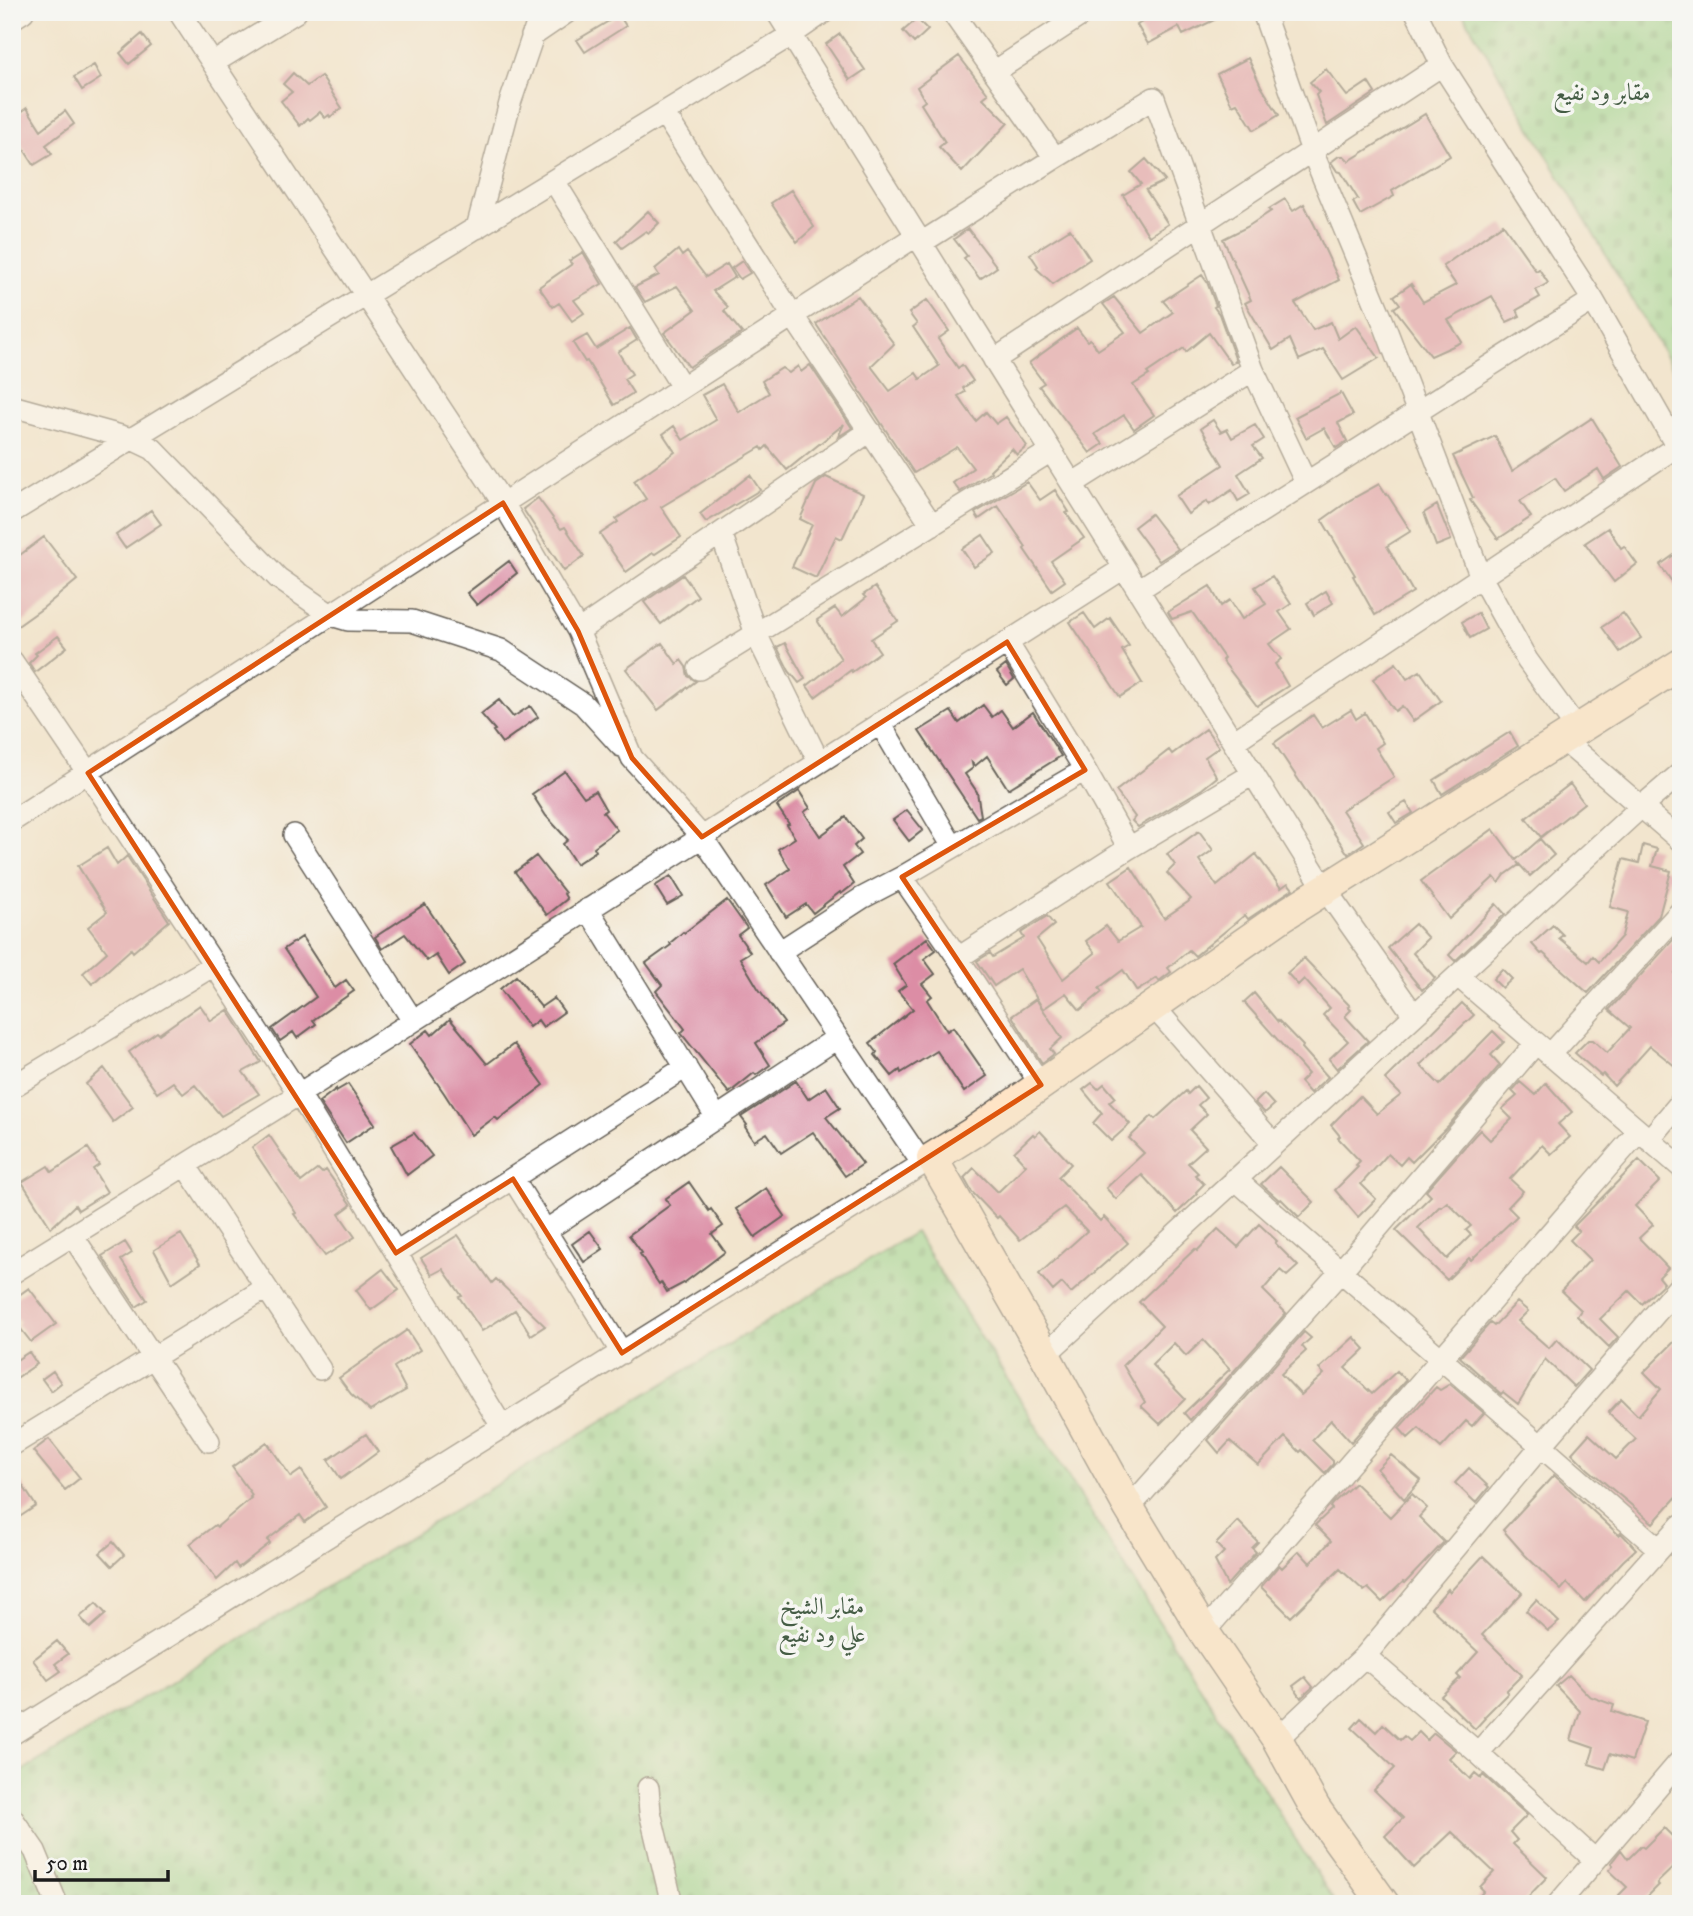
<svg xmlns="http://www.w3.org/2000/svg" width="1693" height="1916" font-family="'IM FELL DW Pica',Amiri,serif">
<style>
.cemetery{fill:url(#cemetery-stones);stroke:#567a56;stroke-width:2}
.building{fill:#dc8da5;fill-rule:evenodd}
.lines{fill:none;stroke-linecap:round;stroke-linejoin:round}
.street-casing{stroke:#67625a;stroke-width:24}
.secondary-casing{stroke:#67625a;stroke-width:33}
.street{stroke:#fff;stroke-width:21}
.secondary{stroke:#ffe4c6;stroke-width:30}
.marked{fill:none;stroke:#de560d;stroke-width:5;stroke-linejoin:round}
.labels{text-anchor:middle;stroke-width:7;stroke-linejoin:round;paint-order:stroke}
.park-label{font-size:24px;fill:#455d45;stroke:#f6f6f2}
</style>
<defs>
<pattern id="cemetery-stones" width="16" height="16" patternUnits="userSpaceOnUse" patternTransform="scale(1.75)"><rect width="16" height="16" fill="#90d791"/><path d="M2 7V4a2 2 0 0 1 4 0v3zM10 15v-3a2 2 0 0 1 4 0v3z" fill="#7cb87c"/></pattern>
</defs>
<rect width="100%" height="100%" fill="#f6f6f2"/>
<filter id="ink" filterUnits="userSpaceOnUse"><feTurbulence type="fractalNoise" baseFrequency=".0143" numOctaves="2"/><feDisplacementMap in="SourceGraphic" scale="14" xChannelSelector="R" yChannelSelector="G"/><feConvolveMatrix kernelMatrix="1 2 1 2 8 2 1 2 1" color-interpolation-filters="sRGB"/></filter>
<filter id="wash" filterUnits="userSpaceOnUse"><feTurbulence type="fractalNoise" baseFrequency=".00686" numOctaves="4" result="noise"/><feDisplacementMap in="SourceGraphic" scale="28" xChannelSelector="R" yChannelSelector="G"/><feGaussianBlur stdDeviation="1.57" result="paint"/><feColorMatrix in="noise" values="0 0 0 0 0 0 0 0 0 0 0 0 0 0 0 0 0 1.4 0 .05"/><feComposite in="paint" operator="in"/></filter>
<g filter="url(#wash)">
<rect width="100%" height="100%" fill="#f2e5ce"/>
<path class="cemetery" d="M1462,12H1681V382Z
M915,1232L1336,1904H12V1777Z"/>
<g id="blocks">
<path class="building" d="M1159,12H1231L1183,35L1179,27L1148,44L1137,25Z
M619,15L626,26L585,52L577,40Z
M917,19L928,30L914,43L903,31Z
M142,34L151,46L129,64L120,53Z
M840,34L865,70L850,80L826,44Z
M959,56L988,94L983,98L1008,123L962,172L939,147L945,142L921,104L925,101L917,87Z
M1248,58L1261,86L1279,115L1254,130L1237,103L1232,105L1217,74Z
M94,65L101,78L82,90L74,77Z
M1326,69L1347,96L1368,82L1375,93L1327,125L1316,95L1319,92L1310,82Z
M293,73L307,86L321,76L342,108L330,117L329,115L325,118L320,112L310,120L308,118L300,126L281,101L292,92L283,84Z
M27,108L41,130L65,111L74,124L46,145L52,154L34,165L12,131V118Z
M1425,114L1450,156L1392,191L1394,196L1360,215L1353,202L1358,199L1341,172L1337,171L1331,162L1339,156H1344L1349,161Z
M1146,159L1165,181L1146,190L1145,189L1168,224L1149,236L1123,195L1141,184L1131,172Z
M791,190L814,227L797,242L771,203Z
M1285,199L1293,211L1304,204L1319,234L1318,235L1339,280L1295,303L1313,330L1331,322L1338,339L1356,326L1379,358L1343,380L1323,349L1299,360L1290,339L1273,350L1245,303L1251,300L1223,239L1247,227L1271,211L1269,209Z
M648,211L659,223L649,233L646,231L622,248L616,241Z
M1503,224L1536,271L1539,269L1548,283L1536,290L1540,297L1517,310L1520,316L1507,322L1492,296L1448,320L1462,342L1431,356L1394,308L1400,304L1394,296L1411,284L1423,302L1456,285L1443,266Z
M968,229L997,267L980,279L964,258L967,256L954,239Z
M1070,229L1090,259L1053,284L1036,268L1038,266L1030,254Z
M678,250L682,256L687,252L706,277L727,264L735,277L713,291L728,307L724,311L742,333L689,367L664,333L695,310L677,286L645,302L635,287L659,275L655,269Z
M583,252L602,284L574,300L584,313L572,321L559,303L553,307L539,287L572,264L569,261Z
M742,261L750,273L740,279L732,268Z
M1202,275L1207,282L1216,306L1214,307L1219,314L1236,361L1231,364L1209,333L1186,352L1184,348L1147,373L1149,375L1133,385L1154,415L1134,429L1124,415L1095,434L1103,444L1090,453L1039,386L1044,383L1029,363L1077,328L1087,341L1090,339L1098,350L1125,332L1103,304L1114,297L1143,333L1173,312L1163,301Z
M858,296L894,344L871,366L890,391L916,373L920,379L939,366L913,327L917,324L909,313L927,300L949,331L938,339L958,368L962,365L973,381L963,388L965,392L958,396L976,421L986,412L996,424L1006,417L1027,446L1017,455L1012,449L990,470L991,472L960,492L953,483L973,468L957,447L914,473L816,324Z
M630,328L637,340L618,352L632,374L624,379L633,393L614,405L587,361L585,362L573,343L587,335L596,349Z
M810,365L852,428L838,437L844,424L787,470L767,446L763,450L761,447L661,507L681,537L655,554L653,553L626,572L600,534L618,522L616,519L646,499L634,481L675,452L663,434L674,426L683,440L716,420L702,395L722,384L739,412L769,393L762,381L782,368L789,373L798,366L801,372Z
M1341,393L1353,415L1338,423L1347,441L1336,448L1324,428L1306,438L1295,417Z
M1592,418L1622,467L1604,479L1598,469L1564,491L1555,478L1520,501L1531,517L1498,539L1470,500L1473,498L1453,456L1495,436L1512,471Z
M1213,420L1221,432L1227,429L1232,438L1255,425L1264,439L1253,446L1262,458L1238,474L1250,494L1238,501L1232,490L1209,505L1207,501L1188,514L1176,496L1223,465L1201,428Z
M750,475L760,490L706,522L700,514Z
M826,477L863,494L842,539L836,536L816,578L792,567L812,525L800,519L816,484Z
M1027,482L1040,500L1055,490L1069,512L1066,513L1084,538L1051,561L1065,581L1052,590L1024,549L1026,547L998,506L979,519L975,513Z
M1379,484L1386,495L1387,494L1411,531L1387,546L1413,592L1375,615L1353,576L1355,575L1322,520L1350,500Z
M538,498L561,529L565,527L584,556L564,571L523,509Z
M1437,505L1451,540L1436,546L1424,513Z
M151,510L161,524L125,548L116,535Z
M1151,514L1178,549L1159,561L1134,527Z
M1608,528L1621,548L1624,546L1637,564L1614,582L1585,543Z
M983,535L995,553L974,567L962,549Z
M44,537L77,580L43,608L12,630V561Z
M1681,550V594L1660,565Z
M509,561L517,573L477,605L467,593Z
M683,575L698,596L661,624L644,602Z
M1272,576L1291,604L1279,612L1291,629L1269,644L1281,659L1275,664L1288,686L1257,706L1222,660L1224,658L1192,612L1172,619L1168,612L1210,586L1221,606L1230,600L1242,619L1266,604L1255,587Z
M875,587L898,621L871,639L880,652L852,672L851,670L815,697L807,686L841,659L817,620L835,608L842,617L866,598L863,595Z
M1326,591L1333,603L1314,615L1307,603Z
M1084,613L1095,629L1110,618L1129,646L1122,650L1142,683L1120,697L1070,622Z
M1478,613L1486,629L1470,638L1462,622Z
M1623,613L1641,638L1620,652L1602,627Z
M58,636L67,647L35,672L29,663L37,655L35,653Z
M662,643L677,664L681,660L686,667L688,676L696,681L658,710L626,669Z
M785,643L805,679L799,683L789,671L777,647Z
M1396,663L1407,679L1420,671L1441,701L1413,721L1402,706L1395,711L1373,679Z
M1006,665L1014,679L1007,685L997,672Z
M499,700L513,717L530,706L538,717L502,743L493,731L495,730L481,714Z
M983,705L992,717L1001,710L1013,727L1033,712L1061,756L1008,789L987,756L975,766L972,763L973,768L965,774L977,792L981,816L977,818L919,731L951,711L959,723Z
M1351,710L1356,719L1365,713L1383,743L1376,748L1394,777L1342,810L1364,843L1348,854L1274,743L1313,715L1322,728Z
M1206,729L1219,747L1205,757L1217,777L1202,789L1138,827L1132,821L1135,817L1116,791L1169,750L1172,754Z
M1510,732L1518,746L1442,794L1434,780Z
M565,771L584,797L595,791L606,810L603,812L617,830L594,847L596,851L576,864L563,844L568,840L546,816L532,794Z
M1570,784L1584,803L1541,837L1526,818Z
M799,791L810,808L804,812L820,836L846,817L862,839L854,846L860,854L843,867L854,884L841,894L840,892L813,913L806,904L786,917L766,885L790,869L778,849L795,838L787,825L789,824L777,806Z
M1406,802L1413,813L1396,823L1389,812Z
M907,810L923,830L909,841L893,820Z
M1493,829L1516,860L1540,839L1554,855L1530,876L1517,862L1519,865L1505,875L1499,883L1494,877L1449,919L1421,881Z
M1199,831L1213,850L1199,860L1217,886L1256,854L1281,888L1288,883L1293,889L1248,919L1245,915L1195,956L1189,950L1168,968L1171,972L1159,981L1157,978L1137,991L1123,970L1099,988L1102,992L1080,1010L1066,993L1043,1009L1019,969L994,986L977,961L990,953L993,957L1024,938L1021,933L1047,916L1054,925L1037,939L1063,979L1095,953L1086,941L1106,926L1118,941L1141,927L1110,881L1131,867L1164,918L1188,902L1191,899L1167,873L1175,865L1167,854Z
M1643,845L1657,849L1652,866L1671,871L1659,916L1588,993L1543,953L1541,954L1532,944L1553,925L1563,935L1559,938L1588,962L1593,956L1599,962L1622,936L1628,912L1610,907L1623,859L1639,863Z
M107,848L117,865L127,856L169,921L133,952L131,949L92,984L83,973L107,952L88,927L107,912L78,866Z
M536,856L565,893L564,894L567,899L547,915L515,872Z
M671,876L683,896L667,905L655,886Z
M727,900L747,928L738,935L750,952L740,958L758,988L784,1023L756,1043L770,1065L756,1075L754,1073L729,1093L681,1033L685,1029L656,991L662,985L646,963L671,945L670,943L683,932L684,933Z
M425,904L465,964L449,975L436,955L427,961L405,934L382,949L375,937Z
M1496,904L1505,914L1455,961L1449,955Z
M1415,924L1428,938L1413,953L1435,978L1422,990L1388,948Z
M1681,931V966L1675,973L1681,978V1038L1675,1045L1681,1050V1071L1650,1046L1614,1086L1603,1074L1601,1076L1575,1053L1588,1040H1593L1607,1053L1630,1028L1609,1010Z
M302,937L335,988L346,980L354,991L313,1020L316,1024L297,1038L293,1032L280,1041L272,1029L316,997L284,949Z
M927,938L936,950L924,959L935,974L922,984L932,996L927,1000L947,1031L953,1027L987,1076L964,1092L937,1051L901,1073L900,1070L892,1076L875,1055L877,1052L870,1043L913,1009L898,991L906,985L893,964Z
M1304,958L1350,1006L1348,1007L1351,1010L1345,1016L1368,1041L1337,1069L1329,1059L1348,1041L1323,1015L1330,1008L1304,979L1298,985L1287,973Z
M1502,969L1512,979L1502,988L1493,979Z
M516,976L541,1007L554,998L564,1012L543,1027L538,1020L529,1027L500,989Z
M1254,993L1278,1022L1279,1021L1303,1046L1302,1048L1328,1077L1310,1093L1300,1082L1308,1074L1244,1002Z
M1036,999L1062,1038L1050,1049L1054,1054L1042,1063L1012,1016Z
M1462,1003L1474,1015L1420,1065L1440,1085L1493,1031L1504,1042L1491,1055L1500,1065L1449,1125L1412,1162L1407,1157L1400,1165L1388,1154L1361,1184L1376,1199L1358,1217L1335,1190L1358,1167L1356,1165L1360,1161L1338,1138L1340,1136L1331,1125L1360,1096L1377,1114L1401,1095L1385,1079Z
M200,1005L211,1021L228,1010L261,1062L243,1072L259,1094L221,1116L195,1085L183,1094L173,1082L157,1093L129,1052L157,1032L159,1034Z
M450,1019L487,1064L514,1044L544,1085L498,1120L495,1117L471,1135L444,1093L410,1044L428,1030L432,1035Z
M104,1068L133,1107L113,1122L86,1084Z
M796,1081L808,1099L826,1087L840,1108L826,1117L863,1164L845,1176L813,1132L781,1153L767,1133L754,1141L745,1127L747,1125L741,1117Z
M1520,1082L1535,1095L1546,1083L1572,1112L1558,1124L1570,1137L1551,1154L1542,1145L1510,1179L1523,1191L1508,1207L1517,1216L1471,1260L1469,1258L1447,1280L1396,1230L1431,1196L1426,1191L1475,1135L1480,1130L1490,1140L1512,1119L1502,1109L1517,1096L1512,1091ZM1447,1202L1471,1226L1466,1230L1471,1235L1447,1259L1418,1228L1440,1206L1441,1207Z
M1092,1083L1098,1089L1104,1084L1115,1097L1109,1102L1130,1124L1111,1141L1093,1123L1102,1113L1083,1090Z
M348,1084L375,1124L346,1143L319,1102L336,1089V1091Z
M1196,1086L1206,1098L1198,1105L1207,1114L1190,1130L1206,1147L1188,1163L1198,1173L1195,1175L1204,1184L1196,1192L1197,1194L1177,1213L1142,1175L1116,1199L1106,1188L1144,1153L1129,1138L1152,1116L1155,1119L1186,1091L1188,1094Z
M1264,1094L1274,1105L1265,1113L1255,1103Z
M1040,1131L1071,1164L1058,1177L1100,1221L1104,1217L1128,1243L1071,1293L1062,1283L1053,1291L1039,1274L1087,1231L1064,1207L1020,1240L999,1216L997,1218L972,1192L964,1178L974,1168L998,1192L1026,1165L1014,1152L1033,1134L1035,1136Z
M414,1133L432,1156L407,1175L391,1146Z
M269,1135L301,1182L318,1169L322,1173L326,1170L351,1205L339,1214L355,1237L325,1256L294,1214L296,1213L290,1204L252,1148Z
M88,1148L99,1165L93,1169L107,1192L78,1210L75,1205L51,1228L22,1182L48,1166L52,1172Z
M1639,1160L1660,1181L1635,1206L1653,1225L1639,1238L1668,1268L1659,1277L1664,1283L1642,1304L1629,1291L1600,1319L1618,1337L1609,1347L1577,1316L1581,1310L1561,1291L1590,1260L1570,1240L1579,1231L1574,1226Z
M1279,1167L1314,1202L1299,1217L1281,1199L1279,1200L1261,1184Z
M689,1182L709,1211L711,1209L723,1226L712,1234L725,1252L684,1283L667,1292L661,1282L659,1284L655,1278L640,1254L642,1253L629,1235L670,1205L665,1199Z
M766,1188L785,1216L755,1237L736,1209Z
M1259,1224L1277,1241L1275,1243L1298,1266L1287,1276L1280,1270L1263,1290L1286,1313L1190,1420L1184,1413L1230,1369L1203,1340L1186,1356L1174,1343L1152,1365L1185,1399L1160,1424L1141,1406L1145,1402L1123,1365L1162,1326L1139,1302L1195,1249L1197,1251L1218,1229L1238,1247Z
M590,1231L603,1249L584,1262L572,1244Z
M181,1234L200,1264L172,1283L154,1250Z
M458,1235L492,1283L496,1279L545,1326L531,1335L515,1310L482,1331L459,1297L462,1296L443,1269L432,1275L421,1258Z
M125,1242L132,1253L121,1260L147,1300L136,1307L102,1256Z
M383,1269L399,1290L371,1310L356,1290Z
M29,1288L56,1324L31,1342L17,1324L20,1322L12,1313V1300Z
M1517,1302L1528,1311L1518,1321L1549,1348L1557,1339L1589,1370L1574,1387L1545,1359L1518,1404L1503,1392L1501,1394L1460,1357L1490,1323L1494,1326Z
M407,1330L420,1350L394,1367L406,1390L370,1411L351,1394L339,1378Z
M1304,1332L1311,1338L1302,1346L1306,1351L1281,1374L1301,1395L1324,1374L1319,1369L1354,1337L1365,1349L1345,1368L1372,1394L1397,1371L1406,1380L1351,1442L1331,1420L1312,1440L1333,1461V1464L1325,1473L1302,1450L1300,1452L1285,1437L1258,1465L1230,1441L1219,1453L1208,1440Z
M1681,1335V1492L1653,1523L1588,1469L1572,1453L1589,1434L1616,1459L1636,1439L1608,1413L1621,1399L1638,1416L1661,1389L1644,1372Z
M29,1352L37,1364L12,1381V1363Z
M53,1371L61,1383L51,1391L42,1379Z
M1450,1384L1484,1413L1472,1426L1466,1421L1441,1448L1419,1428L1408,1438L1399,1428L1436,1387L1440,1390Z
M366,1434L378,1452L341,1479L328,1460Z
M49,1439L80,1478L65,1490L33,1451Z
M267,1442L291,1477L301,1470L326,1507L305,1522L300,1515L267,1540L270,1543L238,1568L235,1563L217,1580L190,1544L215,1525L217,1527L251,1498L250,1497L252,1495L232,1467Z
M1391,1455L1421,1480L1404,1499L1377,1469Z
M1469,1468L1489,1487L1476,1503L1455,1483Z
M12,1469L36,1506L12,1522Z
M1554,1475L1619,1535L1621,1533L1636,1549L1623,1561L1585,1602L1567,1583L1561,1590L1525,1555L1503,1530Z
M1355,1483L1390,1517L1412,1494L1427,1508L1419,1517L1444,1542L1405,1583L1403,1582L1382,1602L1368,1588L1364,1591L1340,1569L1291,1617L1261,1587L1279,1565L1282,1568L1299,1551L1310,1563L1331,1541L1315,1525L1332,1509L1330,1507L1332,1504Z
M1238,1521L1258,1542L1252,1548L1256,1552L1227,1585L1215,1561L1224,1552L1216,1544Z
M113,1542L124,1555L112,1566L100,1553Z
M1483,1556L1522,1593L1482,1635L1522,1675L1506,1691L1508,1693L1484,1717L1485,1718L1475,1729L1441,1696L1460,1678L1457,1675L1478,1652L1431,1608L1448,1589L1450,1592Z
M1536,1600L1559,1622L1548,1631L1526,1611Z
M96,1603L106,1614L90,1628L80,1617Z
M57,1641L68,1654L55,1664L61,1671L48,1680L33,1660Z
M1569,1675L1589,1696L1614,1705L1612,1711L1645,1722L1632,1761L1610,1754L1605,1769L1589,1764L1594,1748L1571,1740L1580,1711L1556,1686Z
M1305,1677L1313,1687L1301,1698L1293,1686Z
M1361,1718L1376,1732L1383,1724L1400,1740L1404,1736L1410,1741L1419,1732L1427,1740L1434,1733L1456,1751L1449,1758L1470,1779L1475,1773L1481,1778L1483,1775L1527,1815L1510,1832L1517,1840L1513,1844L1547,1877L1521,1904H1472L1484,1891L1480,1887L1494,1872L1452,1832L1414,1868L1385,1836L1403,1818L1374,1790L1395,1768L1352,1728Z
M1664,1828L1681,1845V1860L1657,1883L1659,1885L1640,1904H1610L1627,1887L1609,1870L1613,1865L1611,1863L1621,1850L1628,1859L1641,1846L1644,1848Z"/>
</g>
</g>
<g filter="url(#ink)">
<use href="#blocks" fill-opacity="0" stroke="#67625a" stroke-width="2"/>
<g class="lines">
<defs>
<path id="street" d="M179,12L503,503L578,631L632,758L702,837L922,1163
M777,12L1325,889L1414,1015
M952,12L1055,158
M1263,12L1312,151L1384,324L1481,577L1527,660L1577,729
M1416,12L1442,65L1593,300L1681,454
M12,19L23,12
M532,36L567,12
M213,63L296,12
M994,72L1086,12
M664,113L793,316L932,525
M554,181L682,387
M477,228L510,103L541,12
M921,243L1055,158L1154,98L1253,370L1306,483
M994,360L1442,65
M12,406L132,439L153,449L278,578L331,615L348,620L412,621L501,650L583,704L621,746
M1072,484L1253,370
M12,512L791,35L824,12
M721,533L756,634L819,762
M1138,590L1593,300
M578,631L870,431
M1007,642L1085,770L1129,848
M12,661L88,773L299,1094L503,1428
M699,669L1051,451
M880,723L953,847
M1562,739L1681,841
M1233,742L1676,447
M12,821L916,236
M294,835L413,1021
M902,877L1085,770
M588,909L717,1118
M779,952L862,898L902,877L958,958L1041,1085
M958,958L1129,848L1253,774
M1458,976L1681,1167
M1153,1006L1274,1144
M1550,1055L1681,911
M12,1087L214,965
M1649,1140L1681,1102
M185,1165L320,1369
M513,1179L622,1353
M1235,1179L1659,1549
M545,1231L837,1038
M72,1235L209,1441
M396,1253L686,1067
M12,1273L299,1094L1124,568
M1045,1355L1641,807L1681,773
M12,1445L266,1288
M1129,1508L1341,1271L1536,1043
M1204,1632L1639,1131
M1365,1656L1478,1753L1595,1860
M12,1734L932,1158
M1277,1739L1365,1656L1541,1446L1681,1284
M1478,1753L1681,1525
M648,1788L650,1812L672,1904
M12,1818L35,1851L57,1904
M1558,1904L1681,1760"/>
<path id="secondary" d="M1384,1904L1315,1808L1277,1739L1204,1632L1129,1508L1045,1355L932,1158L972,1133L1284,915L1681,664"/>
</defs>
<use href="#street" class="street-casing"/>
<use href="#secondary" class="secondary-casing"/>
<use href="#street" class="street"/>
<use href="#secondary" class="secondary"/>
</g>
</g>
<path d="M0 0H1693V1916H0ZM503,503L578,631L632,758L702,837L1007,642L1085,770L902,877L1041,1085L622,1353L513,1179L396,1253L88,773Z" fill="#f2e5ce" fill-opacity=".55" fill-rule="evenodd"/>
<path class="marked" d="M503,503L578,631L632,758L702,837L1007,642L1085,770L902,877L1041,1085L622,1353L513,1179L396,1253L88,773Z"/>
<g class="labels">
<g class="park-label">
<text x="1602" y="100">مقابر ود نفيع</text>
<text x="822" y="1614">مقابر الشيخ<tspan x="822" dy="28">علي ود نفيع</tspan></text>
</g>
</g>
<rect width="1693" height="1916" fill="none" stroke="#f6f6f2" stroke-width="42"/>
<path d="M35 1870v10h133v-10" fill="none" stroke="#1c1c1c" stroke-width="3.5"/>
<text x="46" y="1870" font-size="21" fill="#1c1c1c" stroke="#f6f6f2" stroke-width="5" paint-order="stroke">50 m</text>
</svg>
